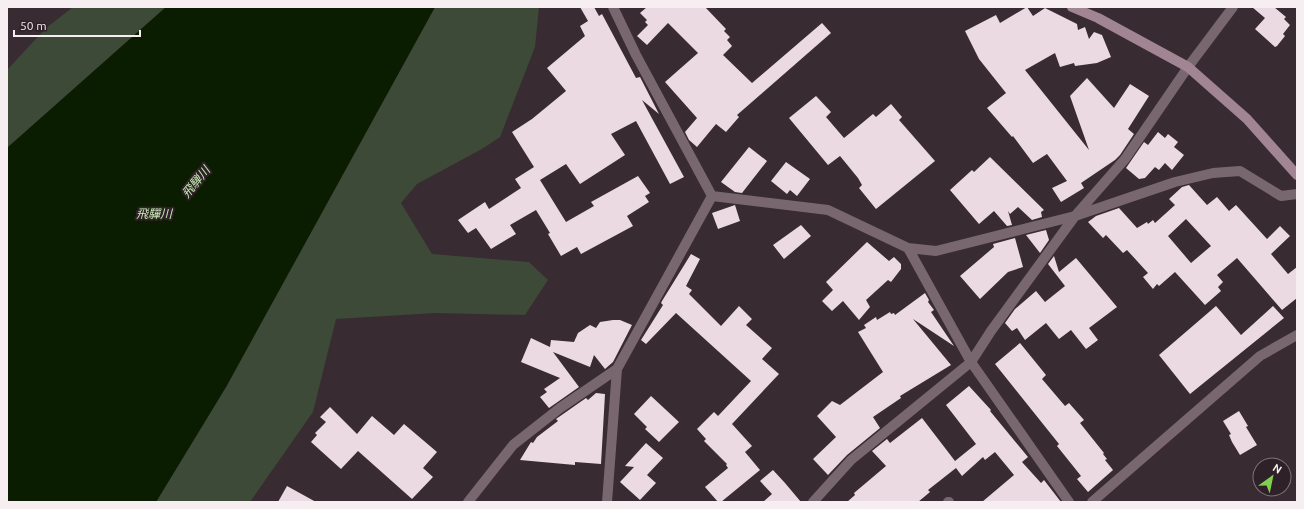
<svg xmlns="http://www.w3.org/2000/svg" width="1304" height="509" font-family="Ubuntu,'Noto Sans JP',sans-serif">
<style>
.green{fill:#3d4a37}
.water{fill:#0b1d01}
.building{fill:#ebdae2;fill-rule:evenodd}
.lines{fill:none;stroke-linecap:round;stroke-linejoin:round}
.street{stroke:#78676f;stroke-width:10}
.secondary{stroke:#a18593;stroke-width:10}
.labels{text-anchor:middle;stroke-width:4;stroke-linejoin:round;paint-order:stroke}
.water-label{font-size:12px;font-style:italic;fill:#c7edb3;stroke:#2e2127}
</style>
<rect width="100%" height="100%" fill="#382b31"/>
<path class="green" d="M73,7H166L7,148V70L46,28Z
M435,7H539L535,47L500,137L482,149L417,184L401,203L432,254L529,262L548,280L525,315L436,313L336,319L313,412L250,502H156L226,387Z"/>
<path class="water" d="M166,7H435L226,387L156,502H7V148Z"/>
<path class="building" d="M580,7H594L599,16L602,14L636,78L640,77L659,114L642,100L684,177L670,184L636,121L611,134L625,155L580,184L566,164L540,180L566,222L594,206L591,202L638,176L650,193L645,196L649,202L627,216L633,226L581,254L577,247L561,256L548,234L550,233L536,210L510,225L516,234L491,249L476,228L468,233L458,220L485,202L489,209L521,188L515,179L534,167L512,132L532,119L566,91L547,68L585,36L580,26L588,21Z
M647,7H705L726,29L724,31L730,37L727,40L732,46L723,55L752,83L822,23L831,33L737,115L739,117L726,132L716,124L697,147L689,140L685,132L697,118L665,82L698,53L668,23L647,45L637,36L648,25L645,22L647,20L640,13Z
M1027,7L1033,16L1045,8L1077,24L1078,30L1085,27L1089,39L1094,32L1102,35L1111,57L1097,63L1075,66L1074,63L1060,67L1055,53L1025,70L1089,150L1070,96L1087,78L1114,108L1130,84L1149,96L1128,129L1134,134L1120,155L1115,160L1081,183L1084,188L1061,202L1052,188L1067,181L1047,154L1033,163L1013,136L1012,137L987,108L1006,93L979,59L965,31L996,15L1000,23Z
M1252,7H1274L1286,17L1284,19L1290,25L1283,34L1285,36L1277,46L1275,47L1255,29L1265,18Z
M816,96L831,112L826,117L844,138L873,114L876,117L891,104L902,117L899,120L935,161L876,209L859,188L862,185L858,178L840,156L828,165L789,118Z
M1158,132L1165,138L1168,134L1178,142L1174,147L1184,155L1172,170L1165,163L1159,170L1155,167L1145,178L1139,179L1126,168L1144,142L1148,145Z
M749,147L767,161L742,193L735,192L721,182Z
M990,157L1044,210L1041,212L1042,217L1032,220L1018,207L1010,214L1008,211L1012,225L1007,226L994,211L979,224L950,190L972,170L974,172Z
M786,162L810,179L797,196L790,190L787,194L771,181Z
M1189,185L1207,205L1217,197L1229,211L1236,205L1267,239L1280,226L1290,236L1271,254L1288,274L1297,267V298L1282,310L1237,258L1217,275L1223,282L1218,287L1221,291L1205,305L1175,272L1159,286L1157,284L1153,289L1143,277L1148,273L1127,250L1123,253L1106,235L1103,238L1088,222L1096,216L1119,208L1137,228L1147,222L1148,224L1153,220L1155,223L1175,205L1169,199L1182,187ZM1186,219L1211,246L1191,263L1168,236Z
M735,205L740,221L718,229L712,213Z
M801,225L811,236L784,259L773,245Z
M1046,230L1049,240L1040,253L1026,235Z
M1015,238L1023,267L1008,272L980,299L960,276L994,247L993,244Z
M867,242L889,261L894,257L901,264V269L891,282L888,280L866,300L870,307L859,320L843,301L832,311L822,301L833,290L826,282Z
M691,254L700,259L686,286L692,290L689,294L721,326L739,306L752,319L746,325L772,348L762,359L779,374L732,424L752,446L745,452L760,470L721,502H718L705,487L728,468L726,465L727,464L704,441L706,439L697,429L714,412L718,416L751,381L676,313L646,344L641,340L663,305L661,303L662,301Z
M1054,256L1059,272L1076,258L1117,307L1089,328L1098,340L1086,349L1071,330L1059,339L1046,323L1025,340L1017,328L1012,331L1005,323L1015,309L1036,291L1045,302L1065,286L1048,264Z
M925,293L929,300L928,302L934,310L931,312L954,346L913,319L951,365L900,396L901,398L873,417L880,428L847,455L828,475L813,459L836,437L817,416L832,401L840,405L883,372L858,332L866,328L864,325L876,317L877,320L890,312L891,314L894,313L895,315Z
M1216,306L1241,335L1273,306L1284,318L1190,394L1159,355Z
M613,320H620L632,325L613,362L605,369L594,355L590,367L553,352L579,387L549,408L540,397L547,392L544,389L560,378L521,362L531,338L550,347L551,340L574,342L578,333L590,325L596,328L600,322Z
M1020,343L1046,375L1042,379L1065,406L1069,403L1084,420L1080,423L1104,453L1103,454L1107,459L1105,460L1113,470L1088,492L1077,479L1081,476L1057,446L1059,444L995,364Z
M969,386L991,410L990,411L1028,457L1022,462L1041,483L1044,480L1061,502H982L1014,475L995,452L985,460L983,457L962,476L956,468L928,490L930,492L918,502H847L855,495L854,493L886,466L872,451L887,439L890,443L922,418L955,461L976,444L946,405Z
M596,393L605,394L601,464L575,462V465L520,460L531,442L533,443L537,437L558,421L556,419L586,398L588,400Z
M651,396L679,422L659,442L645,429L647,427L634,414Z
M330,407L357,434L372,416L394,435L404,424L437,452L423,468L433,477L412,499L358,451L341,469L311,442L317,435L315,433L326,422L320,417Z
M1239,411L1248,426L1246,427L1257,445L1240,455L1232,442L1229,435L1231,434L1223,421Z
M646,443L663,458L647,475L656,483L640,500L620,482L634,467L625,466Z
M773,470L785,483L801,502H763L772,494L760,481Z
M287,486L316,502H278Z"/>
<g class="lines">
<path class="street" d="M613,7L636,55L712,196
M712,196L828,210L908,248L936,251L1075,216L1175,182L1213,173L1240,171L1281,196L1297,194
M908,248L971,362L1069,502
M468,502L513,445L560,408L617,369
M607,502L617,369L712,196
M813,502L851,460L971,362L991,331L1075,216L1125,159L1188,67L1233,7
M948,502H949
M1092,502L1260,356L1297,335"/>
<path class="secondary" d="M1072,7L1098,18L1188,67L1247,119L1297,175"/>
</g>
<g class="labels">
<g class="water-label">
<text transform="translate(196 182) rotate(-51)" y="4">飛騨川</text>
<text x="154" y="218">飛驒川</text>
</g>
</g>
<rect width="1304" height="509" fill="none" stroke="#f7eef2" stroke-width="16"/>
<g transform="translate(1272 477) rotate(33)"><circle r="19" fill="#2e2127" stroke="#7e7378"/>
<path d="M0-3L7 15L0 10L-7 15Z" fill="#82d04f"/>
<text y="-6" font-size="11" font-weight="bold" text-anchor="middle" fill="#f7eef2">N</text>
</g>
<path d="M14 30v6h126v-6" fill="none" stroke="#f7eef2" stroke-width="2"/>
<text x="20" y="30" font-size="12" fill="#f7eef2" stroke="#2e2127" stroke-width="3" paint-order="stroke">50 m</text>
</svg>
